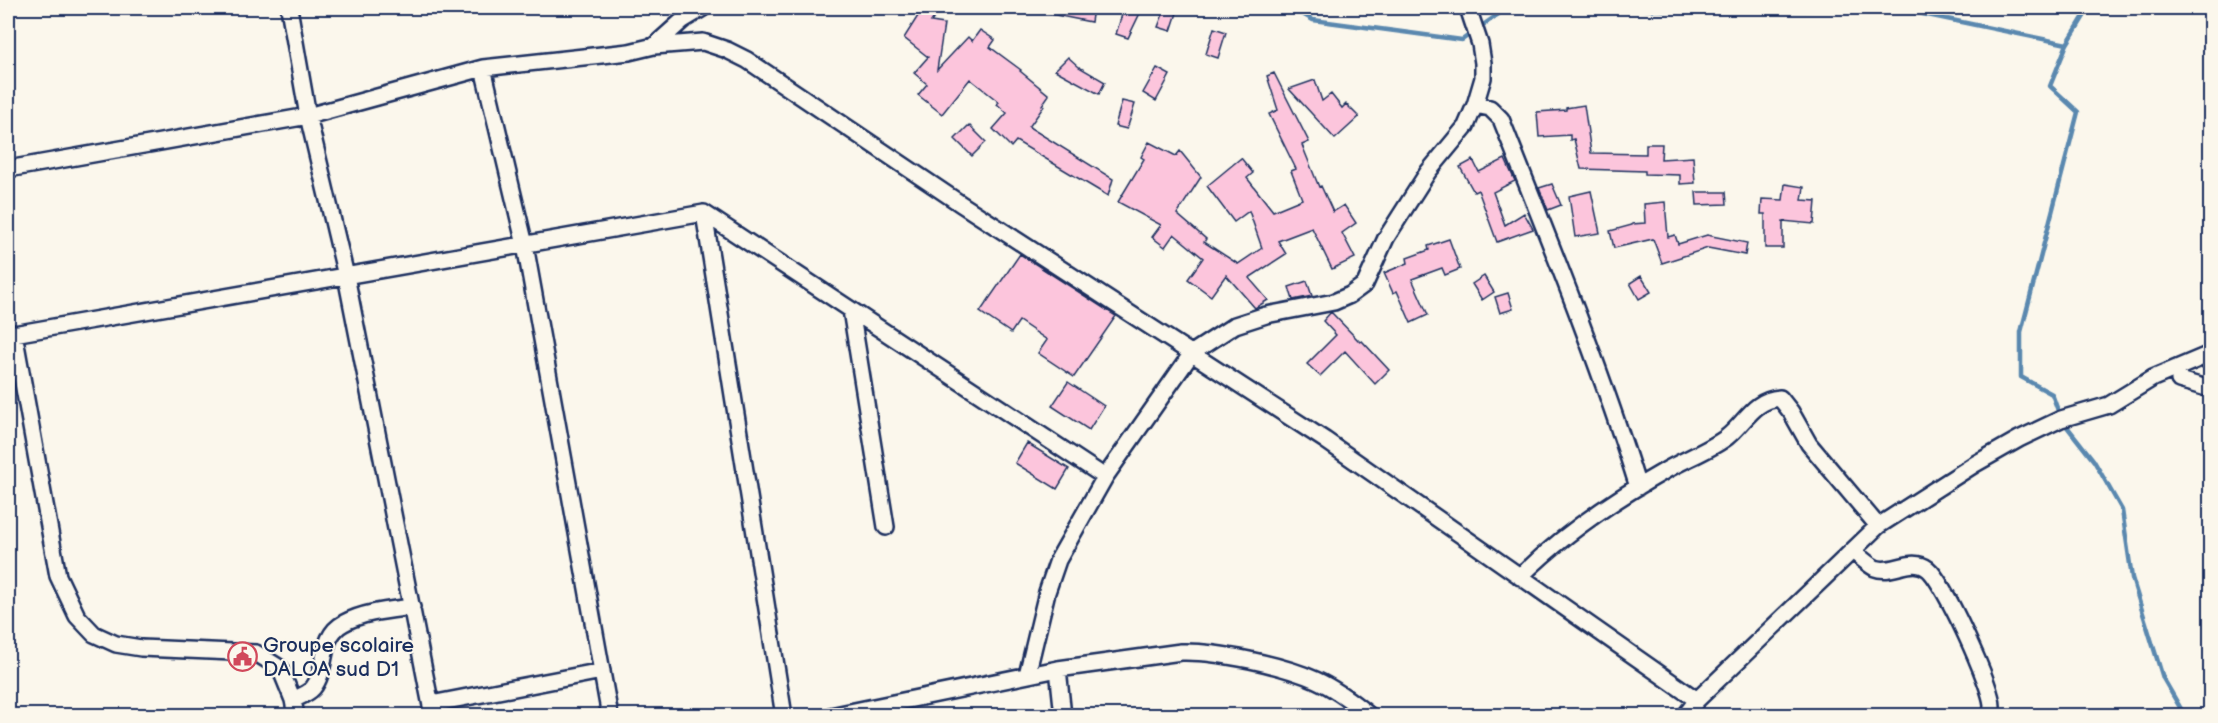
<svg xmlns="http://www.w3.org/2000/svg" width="2218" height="723" font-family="'Balsamiq Sans',sans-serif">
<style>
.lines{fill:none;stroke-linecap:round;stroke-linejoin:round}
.stream{stroke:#5a88af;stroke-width:4.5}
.building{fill:#fcc5dc;stroke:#1b2f5e;stroke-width:1.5}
.street-casing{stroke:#1b2f5e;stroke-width:20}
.street{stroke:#fbf7ec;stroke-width:15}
.labels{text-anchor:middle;stroke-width:4.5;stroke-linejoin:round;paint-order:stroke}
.poi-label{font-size:21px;fill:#1b2f5e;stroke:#fbf7ec;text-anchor:start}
</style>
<rect width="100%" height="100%" fill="#fbf7ec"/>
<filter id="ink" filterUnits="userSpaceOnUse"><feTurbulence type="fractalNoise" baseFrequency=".0167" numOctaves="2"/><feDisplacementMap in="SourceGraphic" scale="12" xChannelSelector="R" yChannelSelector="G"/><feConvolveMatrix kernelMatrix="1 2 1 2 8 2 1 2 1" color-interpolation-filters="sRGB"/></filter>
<g filter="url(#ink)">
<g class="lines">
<path class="stream" d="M1292,8L1313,20L1462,40L1507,8
M1624,8L1707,12L1894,8L2067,44
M2089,8L2067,44L2050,86L2078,112L2021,332V377L2052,394L2061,419L2094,461L2122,510L2132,578L2163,678L2185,716"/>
</g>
<path class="building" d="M923,8H941L931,22L944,24L937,70L968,37L972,41L980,30L995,40L990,47L1021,70L1020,71L1049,95L1042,105L1044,106L1029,127L1113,179L1108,196L1016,141L1011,147L993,129L1007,113L997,104L999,102L970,79L942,114L918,95L927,84L914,73L928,57L904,38Z
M1051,8H1093L1091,22L1050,14Z
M1124,8L1141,11L1128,38L1116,34Z
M1165,9L1177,13L1171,31L1158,27Z
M1214,28L1226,32L1218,58L1206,54Z
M1068,57L1079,67L1105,82L1099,94L1055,70Z
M1157,68L1170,75L1156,101L1143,93Z
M1274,73L1309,142L1302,145L1319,187L1321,186L1333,212L1344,205L1356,223L1342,233L1355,258L1332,269L1312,228L1278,241L1286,254L1249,278L1268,300L1255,308L1226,275L1211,296L1188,279L1203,258L1174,234L1165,247L1152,237L1161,225L1118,202L1144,159L1141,157L1149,142L1176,156L1180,151L1201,177L1177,214L1206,239L1204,242L1238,264L1262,248L1249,211L1234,222L1207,186L1241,158L1253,173L1247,178L1273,211L1302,199L1291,171L1296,169L1269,114L1278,110L1267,76Z
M1315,80L1322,101L1331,94L1342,108L1346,104L1359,117L1335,139L1289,89Z
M1122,101L1135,104L1127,129L1115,126Z
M1584,105L1591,153L1646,154V144H1662L1661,159L1693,157L1695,183L1680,184V175L1645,174V171L1581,169L1574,139L1570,140V135L1539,137L1537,112L1566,110V108Z
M969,125L986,142L972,156L955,139Z
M1505,159L1515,181L1493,192L1505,225L1524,213L1533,229L1497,242L1478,190L1474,192L1460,167L1473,160L1479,172Z
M1552,184L1561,205L1548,210L1539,188Z
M1785,184L1804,187L1802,200L1816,201L1814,224L1783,221V248H1765V214H1761L1762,199L1783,200Z
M1591,191L1600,233L1575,237L1569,196Z
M1696,192H1726L1727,204L1697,205Z
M1665,202L1668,237L1675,235L1678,244L1707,235L1747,243L1745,255L1708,248L1662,263L1653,239L1614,248L1610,231L1632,225V224L1645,223L1644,204Z
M1449,239L1460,269L1445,275L1442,268L1412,279L1428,315L1411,323L1397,291L1393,293L1384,273L1408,263L1407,258L1429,250L1428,246Z
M1020,254L1116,316L1074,377L1038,353L1047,340L1019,321L1011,333L980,312Z
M1484,276L1494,292L1482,300L1472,284Z
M1641,276L1651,292L1639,299L1630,283Z
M1307,281L1312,296L1293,300L1289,287Z
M1508,293L1513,309L1500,313L1495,297Z
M1331,312L1360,342L1362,341L1389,370L1375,384L1345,351L1320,376L1307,364L1336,335L1323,321Z
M1068,382L1104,406L1089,430L1052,406Z
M1027,443L1069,469L1057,489L1015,463Z"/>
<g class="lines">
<defs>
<path id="street" d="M289,8L308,116L346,276L433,716
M654,46L683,20L703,8
M483,68L525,245L610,716
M1475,105L1490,108L1501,119C1549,240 1599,362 1638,487
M8,169L308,116L483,68L629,52L654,46L703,42L727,50L747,60L961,204L1325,440L1697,700
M704,213L784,716
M851,310L886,527
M14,333L58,576L77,616L94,634L116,644L141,648L256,653L280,668L293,700L296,716
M8,335L704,213L1105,477
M2179,380L2210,389
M1853,551C1859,556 1867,564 1875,568C1892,575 1911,556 1928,569C1944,582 1992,686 1992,706C1992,710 1991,712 1990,716
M1520,577C1561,536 1612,501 1663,472C1682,460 1709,451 1727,437C1746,422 1753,400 1780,398L1791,412L1809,444L1878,526
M1058,669L1063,716
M1027,675L1047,592L1058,560L1105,477L1192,353L1235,325L1266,315L1334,302L1350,295L1365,284L1386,238L1428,172L1466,126L1475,105L1483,78V63L1480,44L1468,8
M293,700C299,697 309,693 313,688C329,668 318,637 344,623C363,612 390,610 412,607
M431,704L602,671
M830,716L1058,669L1181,652C1217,651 1283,665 1316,680C1336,689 1353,702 1370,716
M1685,716L1697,700L1878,526L1975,464L2019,439L2061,419L2109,405L2153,378L2210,354"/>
</defs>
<use href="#street" class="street-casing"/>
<use href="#street" class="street"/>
</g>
</g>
<defs>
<symbol id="civic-ring" viewBox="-11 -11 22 22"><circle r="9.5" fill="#fbf7ec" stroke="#d1495b" stroke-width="1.5"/><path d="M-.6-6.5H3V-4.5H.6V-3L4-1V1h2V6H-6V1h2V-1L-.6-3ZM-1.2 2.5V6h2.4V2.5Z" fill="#d1495b"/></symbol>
</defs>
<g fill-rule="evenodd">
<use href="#civic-ring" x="226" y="640" width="33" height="33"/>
</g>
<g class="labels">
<g class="poi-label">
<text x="263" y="652">Groupe scolaire<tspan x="263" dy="24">DALOA sud D1</tspan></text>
</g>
</g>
<rect width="2218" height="723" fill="none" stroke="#fbf7ec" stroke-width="30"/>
<rect x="15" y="15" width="2188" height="693" fill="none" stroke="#1b2f5e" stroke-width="2" filter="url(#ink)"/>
</svg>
